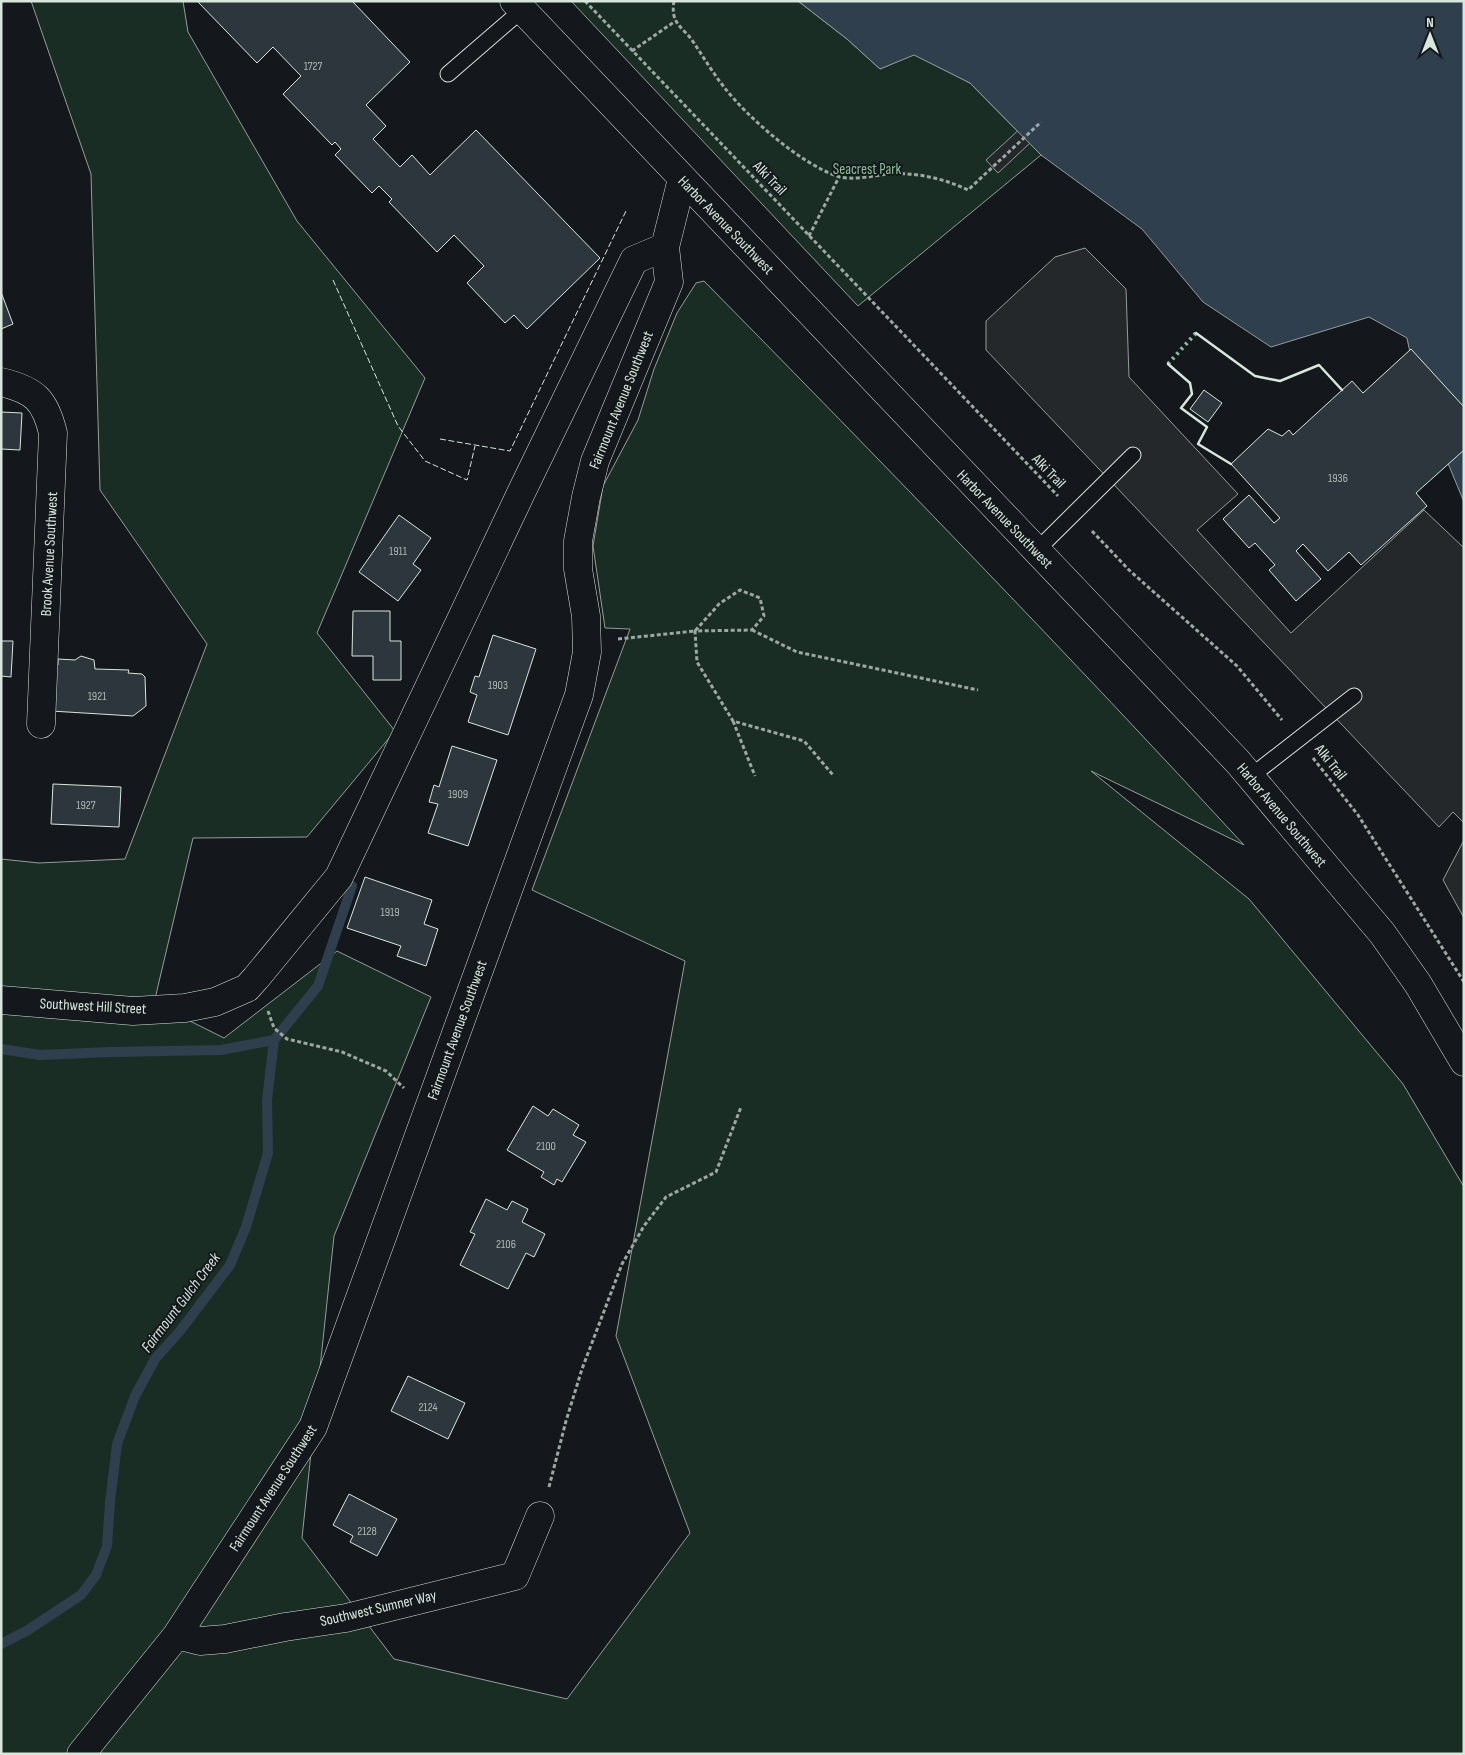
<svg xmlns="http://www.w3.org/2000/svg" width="1465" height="1755" font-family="'Sofia Sans Condensed',sans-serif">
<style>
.green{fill:#1a2d24;stroke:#939e99}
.parking{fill:#24282b;stroke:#939e99}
.water{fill:#2f3f4d;stroke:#939e99}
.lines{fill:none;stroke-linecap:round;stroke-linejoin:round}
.stream{stroke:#2f3f4d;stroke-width:10}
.building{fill:#2c363c;stroke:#d8e6dc}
.lane-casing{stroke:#d8e6dc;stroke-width:17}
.street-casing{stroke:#d8e6dc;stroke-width:29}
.secondary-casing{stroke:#d8e6dc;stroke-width:29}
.path{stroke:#9da8a2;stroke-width:3;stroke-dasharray:4 2.5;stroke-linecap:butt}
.lane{stroke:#14181c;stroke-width:15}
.street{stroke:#14181c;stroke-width:28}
.secondary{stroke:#14181c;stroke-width:28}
.hedge{stroke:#8ac095;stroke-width:4;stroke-dasharray:2.5 4;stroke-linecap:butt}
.fence{stroke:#d8e6dc;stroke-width:1;stroke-dasharray:6 2.5;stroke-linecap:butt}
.wall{stroke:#d8e6dc;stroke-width:2.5}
.labels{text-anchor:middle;stroke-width:4;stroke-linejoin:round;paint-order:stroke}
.number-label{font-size:12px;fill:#adbab4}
.park-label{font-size:15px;fill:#8ac095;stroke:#14181c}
.street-label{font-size:15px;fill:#d8e6dc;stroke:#14181c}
.water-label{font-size:16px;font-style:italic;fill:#d8e6dc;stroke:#14181c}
</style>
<rect width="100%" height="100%" fill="#14181c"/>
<path class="green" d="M31,1H183L188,32L297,221L425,378L317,633L395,731L307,837L193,838L154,1003L224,1038L337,951L431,997L334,1236L302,1538L394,1659L567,1699L690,1533L616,1336L685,961L532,890L630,629L605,628L593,546L603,486L638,420L654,369L677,313L696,283L704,281C887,467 1068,654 1244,845L1091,771L1249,899L1403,1084L1464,1187V1754H1V859L39,863L125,859L207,644L100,490L91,174Z
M571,1H798L847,39L880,69L914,54L970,83L1041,155L858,306Z"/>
<path class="parking" d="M1035,115L1046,128L998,173L986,160Z
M1085,248L1126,289L1129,377L1238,494L1197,530L1291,633L1424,510L1464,548V823L1453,812L1439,827L986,350V321L1055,257Z
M1464,840V918L1443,880Z"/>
<path class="water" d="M798,1H1464V502L1418,391L1407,338L1369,317L1271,347L1203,302L1142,229L1041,155L970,83L914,55L880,69L847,39Z"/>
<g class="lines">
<path class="stream" d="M1,1049L40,1055L110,1052L221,1050L274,1040
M1,1644L28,1630L81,1595L96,1575L107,1546L110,1502L117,1444L135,1396L155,1359L180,1331L230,1265L246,1227L268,1153L267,1100L274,1040L318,986L352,886"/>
</g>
<path class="building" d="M197,1H352L410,62L366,105L386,126L373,139L400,167L412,155L430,175L476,130L600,258L527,329L514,315L505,323L467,283L484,266L454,235L437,252L389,202L392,199L379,186L372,193L335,155L341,149L335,142L332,145L283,94L301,76L273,47L257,63Z
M1,292L13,324L1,329Z
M1411,349L1464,407V450L1416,493L1427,506L1361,565L1349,552L1328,571L1303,544L1296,551L1321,579L1296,601L1269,570L1275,565L1255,543L1249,548L1223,519L1249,495L1274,523L1280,518L1231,464L1268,429L1282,436L1289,430L1293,435L1352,381L1363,393Z
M1204,390L1222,403L1208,422L1190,409Z
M1,412L22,413L20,450L1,449Z
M399,515L431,538L413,564L421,570L398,601L359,572Z
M353,611H390V641H401V680H373V656H352Z
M493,635L536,649L508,735L468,722L477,695L470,692L475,676L479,677Z
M1,641H13L11,677L1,676Z
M81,656L94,660L95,669L129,670L128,673L142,674L145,677L146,706L133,716L51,711V666L58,665V659L75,660Z
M452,746L497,760L468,846L428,833L438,804L429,802L434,785L439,787Z
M53,784L121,787L119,827L51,824Z
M365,877L432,900L424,924L438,929L426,966L397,956L401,946L347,928Z
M533,1106L548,1116L553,1109L579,1125L573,1135L586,1142L562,1182L557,1179L554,1185L541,1177L544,1172L507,1150Z
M486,1199L507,1210L512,1201L528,1209L522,1222L545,1234L534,1257L526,1253L508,1289L460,1265L475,1234L470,1232Z
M408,1376L465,1403L448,1439L391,1411Z
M349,1494L397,1519L377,1556L350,1542L353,1536L333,1525Z"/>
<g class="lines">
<defs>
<path id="lane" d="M448,74L522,10
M1036,551L1133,455
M1250,777L1354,696"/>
<path id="street" d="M1,382C35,390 45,400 53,433L41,724
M1,1000L133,1011L185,1008L215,1002L247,988L256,978L339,877L521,493L634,260L665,247
M177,1635L200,1641L225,1639L285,1627L346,1618L515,1576L540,1516
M81,1754L177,1635L313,1427L579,695L587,652L586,616L578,569V541L586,497L595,461L669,282L665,247L682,179"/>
<path id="secondary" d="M514,1L1238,762L1382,933L1418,984L1464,1062"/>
</defs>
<use href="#lane" class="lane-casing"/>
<use href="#street" class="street-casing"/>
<use href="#secondary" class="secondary-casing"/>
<path class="path" d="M585,1L1058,496
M674,1C670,25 683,26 694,43C704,58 713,73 724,87C747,117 801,164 837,176C852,181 872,176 887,174C915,172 943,178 968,190L1041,122
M632,51L674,22
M809,236L839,177
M1092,531L1129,570L1237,666L1282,720
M752,630L797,652L978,690
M618,639L695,631L719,604L740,590L760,598L764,616L752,630L695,631L697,662L733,721L804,741L833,775
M733,721L755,776
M1313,758L1358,815L1464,982
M268,1011L274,1028L287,1039L342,1052L386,1071L404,1088
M549,1487L566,1421L582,1369L622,1264L644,1226L666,1197L716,1172L741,1107"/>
<use href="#lane" class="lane"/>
<use href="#street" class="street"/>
<use href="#secondary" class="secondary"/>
<path class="hedge" d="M1168,364L1196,333"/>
<path class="fence" d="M333,280L398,426L425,461L467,480L475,446
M440,439L510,451L626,211"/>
<path class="wall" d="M1196,333L1255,376L1280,381L1319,365L1342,390
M1168,364L1190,383L1192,394L1181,408L1207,427L1198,444L1231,464"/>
</g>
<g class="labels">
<g class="number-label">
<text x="313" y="70">1727</text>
<text x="1338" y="482">1936</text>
<text x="398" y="555">1911</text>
<text x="498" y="689">1903</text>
<text x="97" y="700">1921</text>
<text x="458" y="798">1909</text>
<text x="86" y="809">1927</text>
<text x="390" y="916">1919</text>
<text x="546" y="1150">2100</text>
<text x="506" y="1248">2106</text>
<text x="428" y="1411">2124</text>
<text x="367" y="1535">2128</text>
</g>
<g class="park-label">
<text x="867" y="174">Seacrest Park</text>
</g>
<g class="street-label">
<text transform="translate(770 178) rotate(46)" y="5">Alki Trail</text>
<text transform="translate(726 225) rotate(46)" y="5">Harbor Avenue Southwest</text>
<text transform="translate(621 400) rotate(-68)" y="5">Fairmount Avenue Southwest</text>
<text transform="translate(1049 471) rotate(46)" y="5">Alki Trail</text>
<text transform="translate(1005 519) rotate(46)" y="5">Harbor Avenue Southwest</text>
<text transform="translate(49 554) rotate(-87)" y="5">Brook Avenue Southwest</text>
<text transform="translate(1331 762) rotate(51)" y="5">Alki Trail</text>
<text transform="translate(1282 815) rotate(50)" y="5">Harbor Avenue Southwest</text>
<text transform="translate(93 1006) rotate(3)" y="5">Southwest Hill Street</text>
<text transform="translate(457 1030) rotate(-70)" y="5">Fairmount Avenue Southwest</text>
<text transform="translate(273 1488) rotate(-57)" y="5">Fairmount Avenue Southwest</text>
<text transform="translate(378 1608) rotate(-13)" y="5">Southwest Sumner Way</text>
</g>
<g class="water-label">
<text transform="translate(180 1302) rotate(-53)" y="6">Fairmount Gulch Creek</text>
</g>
</g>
<rect width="1465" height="1755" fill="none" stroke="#d8e6dc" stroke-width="5"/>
<g transform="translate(1430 35)" stroke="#14181c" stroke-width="4" paint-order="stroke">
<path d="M0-4L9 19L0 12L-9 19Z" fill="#d8e6dc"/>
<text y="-8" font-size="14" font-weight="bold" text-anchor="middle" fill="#d8e6dc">N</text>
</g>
</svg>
